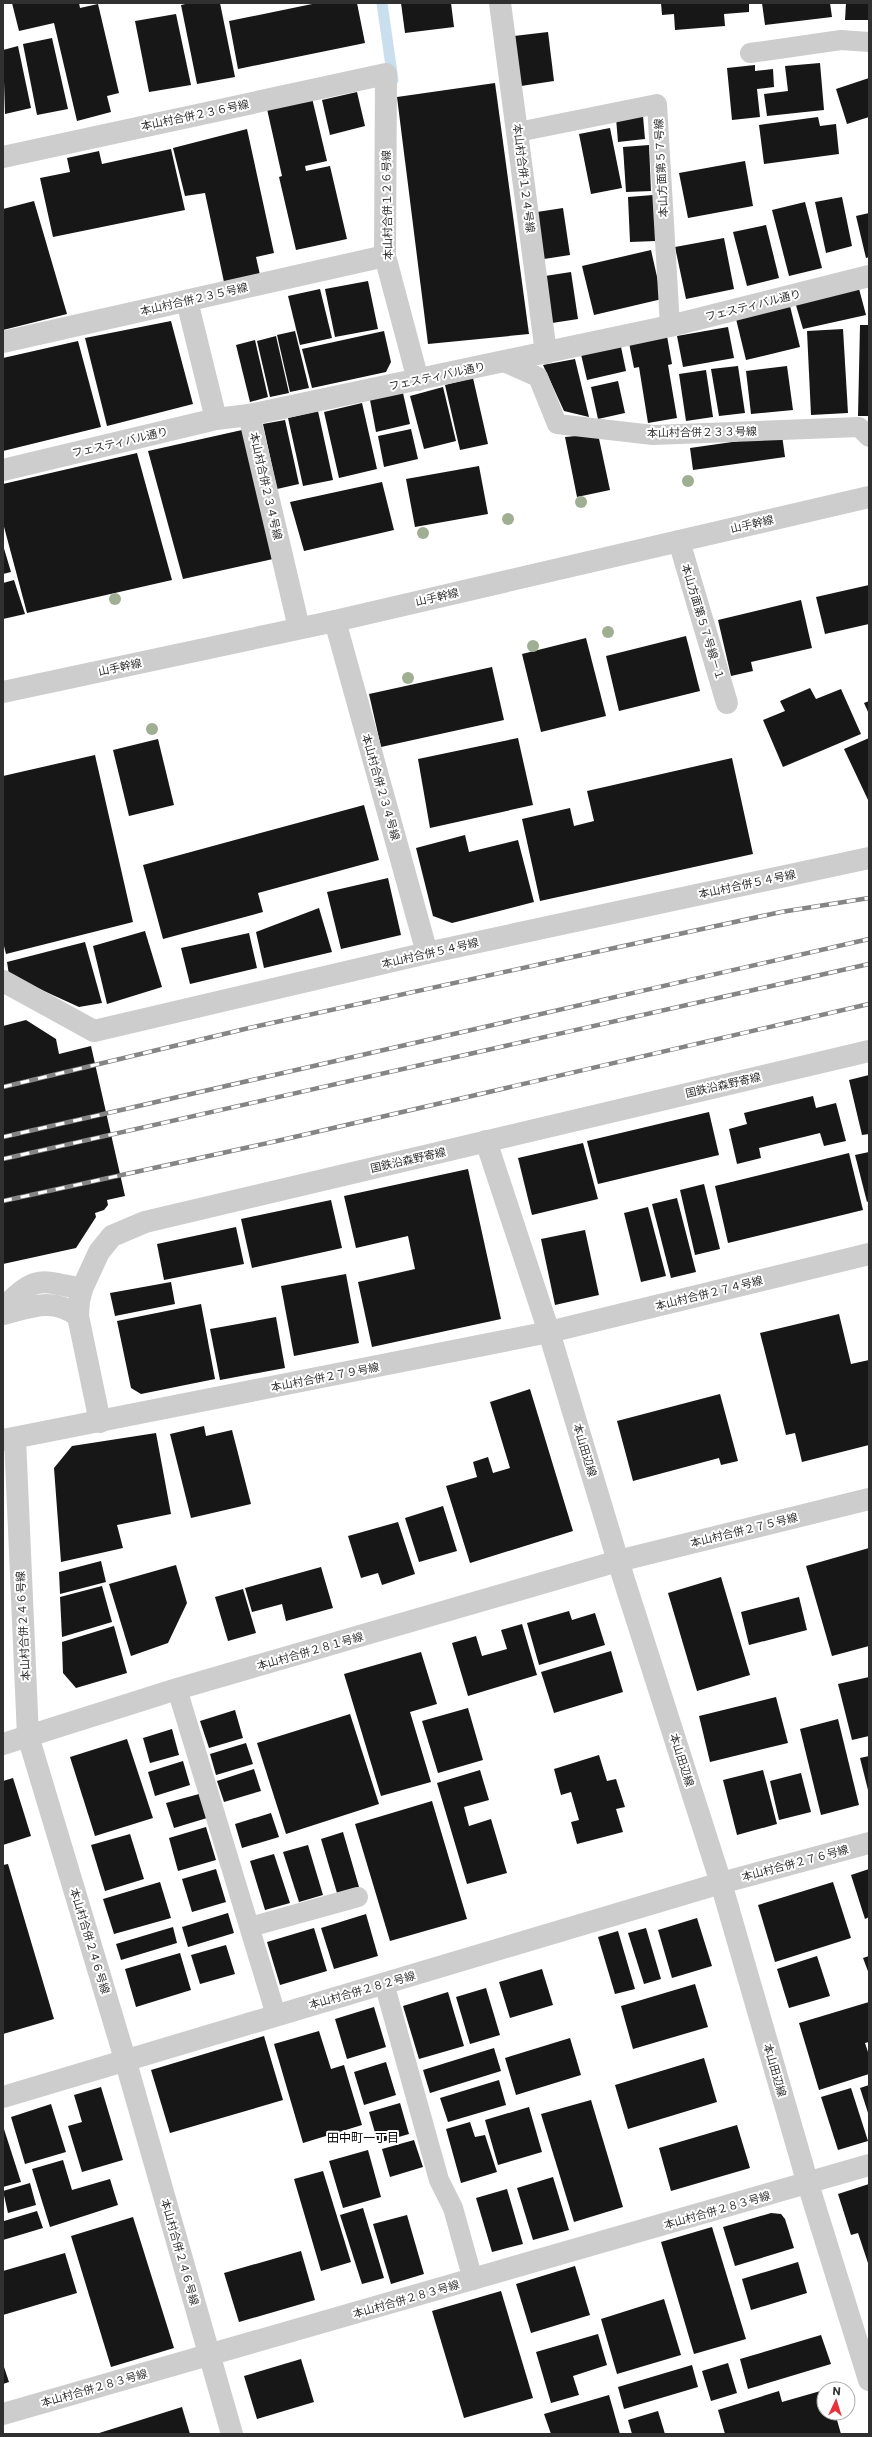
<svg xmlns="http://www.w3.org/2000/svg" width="872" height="2437" font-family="Commissioner,'Noto Sans JP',sans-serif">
<rect width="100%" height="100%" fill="#fff"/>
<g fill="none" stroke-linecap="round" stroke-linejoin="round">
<polyline stroke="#cadfed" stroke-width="11" points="382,3 393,80"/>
</g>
<g fill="#171717">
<polygon points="12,3 79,3 80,8 98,4 119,93 107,96 111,112 77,121 54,23 19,31"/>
<polygon points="190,3 220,3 235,77 197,84 181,5"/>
<polygon points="317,3 357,3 365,43 238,69 229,21"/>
<polygon points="401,3 451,3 454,27 405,33"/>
<polygon points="661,3 749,3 749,12 724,14 725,26 675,30 674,14 662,15"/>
<polygon points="762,3 830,3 832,17 765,25"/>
<polygon points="846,3 869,3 869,20 845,20"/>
<polygon points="176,14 191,85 149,92 135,21"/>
<polygon points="548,32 554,81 521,86 514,36"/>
<polygon points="52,38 68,109 37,115 23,44"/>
<polygon points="18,46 31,108 5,114 3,50"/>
<polygon points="820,63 824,110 767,116 764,94 788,91 785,66"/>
<polygon points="755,65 755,71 773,69 774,87 757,89 760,117 732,120 727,68"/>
<polygon points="869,78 869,117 847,124 836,89"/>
<polygon points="495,83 529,334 428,344 397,97"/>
<polygon points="357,92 365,126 330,135 322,100"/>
<polygon points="312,98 327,161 305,166 306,171 330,166 347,239 296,250 279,177 282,176 267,109"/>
<polygon points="643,116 645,139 618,142 616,118"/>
<polygon points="818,117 820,126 836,124 839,154 764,164 759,125"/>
<polygon points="610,128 622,188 591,194 579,134"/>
<polygon points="247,129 274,253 256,257 260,275 224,282 205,193 185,196 173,148"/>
<polygon points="649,145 651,191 626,192 623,147"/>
<polygon points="171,149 185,210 53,237 40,178 70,172 67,158 99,151 102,164"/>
<polygon points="745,161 753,206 688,218 679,173"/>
<polygon points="653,195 656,241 630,242 628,197"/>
<polygon points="842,197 852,246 826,253 815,202"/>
<polygon points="34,201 67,314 3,330 3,209"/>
<polygon points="805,202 822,268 789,276 772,210"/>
<polygon points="563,208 570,255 544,259 537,212"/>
<polygon points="869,213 869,257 866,258 856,216"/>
<polygon points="766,225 779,278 747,286 733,232"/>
<polygon points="724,238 734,289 686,299 675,247"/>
<polygon points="651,250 662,299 594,315 582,266"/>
<polygon points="571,272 578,319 552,323 545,276"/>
<polygon points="368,281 378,329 335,337 325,289"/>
<polygon points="858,285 866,315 803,329 795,302"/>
<polygon points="320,289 332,338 300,345 288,296"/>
<polygon points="790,306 800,347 746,360 736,319"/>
<polygon points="171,321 193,404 107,426 85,338"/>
<polygon points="860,325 869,325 869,416 858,416"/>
<polygon points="728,327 734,358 683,367 677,336"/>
<polygon points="843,329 848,413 811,415 807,331"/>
<polygon points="295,331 309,388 290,392 277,335"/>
<polygon points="384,331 391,362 386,372 312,388 302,349"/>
<polygon points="276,336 289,393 270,397 257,341"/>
<polygon points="667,336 672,364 668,365 677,418 648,423 639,367 634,368 629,343"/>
<polygon points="255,340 268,397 250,402 236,345"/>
<polygon points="78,341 101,427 3,451 3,358"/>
<polygon points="620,342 626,371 587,380 580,350"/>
<polygon points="575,359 589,417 564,411 543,365"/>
<polygon points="738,366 745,413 719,416 711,369"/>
<polygon points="787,366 793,410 751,414 746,371"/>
<polygon points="706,370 713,417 686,421 679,374"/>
<polygon points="473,378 488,444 460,450 445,385"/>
<polygon points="618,381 625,413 598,419 591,387"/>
<polygon points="443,387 456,441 424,449 410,396"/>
<polygon points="403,393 410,424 376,432 370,400"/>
<polygon points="362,403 377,469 339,478 324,412"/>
<polygon points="318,411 333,480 303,486 288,418"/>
<polygon points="285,420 299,484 277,489 263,424"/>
<polygon points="411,429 418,459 384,467 378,436"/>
<polygon points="242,430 273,559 183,579 148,451"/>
<polygon points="598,434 610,490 577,497 565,437"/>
<polygon points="782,435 785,457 693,470 690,448"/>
<polygon points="137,453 172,580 27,613 3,523 3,484"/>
<polygon points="479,466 488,514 415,527 406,479"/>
<polygon points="382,482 394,530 304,551 290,502"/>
<polygon points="3,545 11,572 3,574"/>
<polygon points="14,580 25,614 3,619 3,583"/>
<polygon points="869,585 869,624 825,634 816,597"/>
<polygon points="801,600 812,648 751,662 753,671 731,676 718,620"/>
<polygon points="686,636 700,691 619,711 606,656"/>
<polygon points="586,638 606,716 541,732 522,654"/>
<polygon points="492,667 504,720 381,747 369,694"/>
<polygon points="810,688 816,699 841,689 861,734 783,767 763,720 785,711 780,701"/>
<polygon points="869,701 869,714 864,703"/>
<polygon points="518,738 533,805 430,828 418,759"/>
<polygon points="869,738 869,802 844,749"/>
<polygon points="158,739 174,805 129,816 113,750"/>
<polygon points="95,755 133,922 6,954 3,942 3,776"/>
<polygon points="732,758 753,854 540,901 522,819 570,808 574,826 594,821 587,791"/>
<polygon points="364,805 379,860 258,893 263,912 163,939 143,865"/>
<polygon points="465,835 469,852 518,840 534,902 452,923 433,916 416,848"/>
<polygon points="388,878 401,935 341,949 327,892"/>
<polygon points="319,908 332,952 264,968 256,932"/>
<polygon points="145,931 162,987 107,1004 93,946"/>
<polygon points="249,933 257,968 190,984 181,948"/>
<polygon points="85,942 102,1003 79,1007 9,975 7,962"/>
<polygon points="26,1020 56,1039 59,1054 91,1046 125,1196 107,1200 108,1205 104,1210 95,1213 96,1217 76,1248 3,1264 3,1026"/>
<polygon points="869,1075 869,1134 862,1135 849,1080"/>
<polygon points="813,1096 816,1108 836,1103 846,1141 824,1146 820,1133 759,1148 761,1158 737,1164 729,1129 747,1124 744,1113"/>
<polygon points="709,1112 719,1155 598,1184 587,1141"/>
<polygon points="583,1143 598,1199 532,1215 518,1158"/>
<polygon points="869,1152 869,1201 867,1202 855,1155"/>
<polygon points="849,1153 863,1210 728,1243 715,1186"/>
<polygon points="468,1169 501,1319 372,1347 358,1282 415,1269 408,1236 356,1248 344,1196"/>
<polygon points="704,1184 720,1249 695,1255 680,1190"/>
<polygon points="677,1198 696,1272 671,1278 652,1204"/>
<polygon points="331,1200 342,1248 252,1268 241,1219"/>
<polygon points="648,1207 666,1276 641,1282 624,1213"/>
<polygon points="236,1227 244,1264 164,1280 157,1244"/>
<polygon points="585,1230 599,1295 555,1305 541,1239"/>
<polygon points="346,1274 359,1343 294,1356 281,1286"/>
<polygon points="171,1282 175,1304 115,1316 110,1293"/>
<polygon points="201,1304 215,1379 141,1394 131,1388 117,1321"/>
<polygon points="839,1314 851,1364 869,1360 869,1445 802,1462 795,1433 786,1435 760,1333"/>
<polygon points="276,1317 285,1368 220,1380 210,1329"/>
<polygon points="530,1389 573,1531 470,1563 446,1486 477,1477 473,1462 488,1457 493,1473 510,1468 490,1402"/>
<polygon points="720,1394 738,1461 721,1465 719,1458 633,1481 617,1421"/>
<polygon points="204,1426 206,1436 232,1430 251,1504 191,1518 170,1434"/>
<polygon points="156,1433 171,1514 117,1525 123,1548 61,1562 54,1468 72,1446"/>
<polygon points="443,1506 457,1551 419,1562 405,1518"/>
<polygon points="398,1522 415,1574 382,1585 378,1573 361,1578 348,1536"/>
<polygon points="869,1548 869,1646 832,1656 806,1566"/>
<polygon points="101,1561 106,1582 60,1594 59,1572"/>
<polygon points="176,1565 187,1603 168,1643 131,1656 109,1584"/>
<polygon points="321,1567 333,1608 286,1621 282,1604 252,1612 245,1588"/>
<polygon points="721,1577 750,1675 697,1691 668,1593"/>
<polygon points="102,1586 112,1622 62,1637 60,1597"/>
<polygon points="243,1589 256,1633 228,1641 215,1597"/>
<polygon points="799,1597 807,1630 749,1645 741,1612"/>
<polygon points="569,1611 572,1620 595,1613 605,1645 539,1665 527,1623"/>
<polygon points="522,1624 537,1675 468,1696 452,1643 476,1636 482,1656 507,1649 501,1630"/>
<polygon points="114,1626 127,1673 76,1688 63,1673 62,1642"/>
<polygon points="611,1651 623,1692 554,1713 541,1672"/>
<polygon points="421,1652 437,1704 410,1712 431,1782 381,1796 344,1674"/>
<polygon points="869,1677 869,1736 852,1740 838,1684"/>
<polygon points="776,1697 788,1743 710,1762 699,1716"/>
<polygon points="468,1708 483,1760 438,1773 422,1721"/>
<polygon points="235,1710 243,1738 209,1748 200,1721"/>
<polygon points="350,1714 379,1804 286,1834 257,1743"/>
<polygon points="838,1719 859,1805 821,1815 800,1729"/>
<polygon points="172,1729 179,1755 150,1763 143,1738"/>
<polygon points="127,1739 153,1818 95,1836 70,1757"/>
<polygon points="246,1743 253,1764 216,1775 210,1754"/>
<polygon points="599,1755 607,1781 616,1779 625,1807 616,1809 623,1832 577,1844 571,1822 579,1820 571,1792 561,1795 554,1769"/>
<polygon points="869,1756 869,1790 868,1790 860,1758"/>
<polygon points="183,1761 190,1785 155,1796 148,1772"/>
<polygon points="254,1769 261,1791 224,1802 217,1781"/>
<polygon points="480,1770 489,1800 464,1807 469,1826 491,1819 507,1873 467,1884 437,1783"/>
<polygon points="763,1770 777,1824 737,1835 723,1780"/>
<polygon points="801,1773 811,1812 779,1820 770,1781"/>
<polygon points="13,1778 31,1836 3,1845 3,1781"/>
<polygon points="199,1794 207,1818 174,1828 166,1803"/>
<polygon points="432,1801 467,1919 390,1941 355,1824"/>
<polygon points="271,1813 279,1837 242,1848 235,1824"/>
<polygon points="206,1827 216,1860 178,1871 169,1838"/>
<polygon points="343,1832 359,1887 337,1893 321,1839"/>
<polygon points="130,1834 144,1879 105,1891 91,1845"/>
<polygon points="308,1845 323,1895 299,1902 283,1852"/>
<polygon points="274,1854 290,1903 265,1910 250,1861"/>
<polygon points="8,1864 54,2019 3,2034 3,1865"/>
<polygon points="216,1869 226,1902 192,1912 182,1879"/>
<polygon points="869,1869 869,1917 865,1919 851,1875"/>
<polygon points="160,1882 171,1918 114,1934 103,1899"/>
<polygon points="833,1882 851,1938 775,1962 758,1905"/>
<polygon points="228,1913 234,1933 188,1947 182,1927"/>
<polygon points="366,1914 378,1956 334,1969 321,1928"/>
<polygon points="697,1918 712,1966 672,1978 658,1930"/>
<polygon points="173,1927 177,1943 121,1960 116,1944"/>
<polygon points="314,1928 327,1971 280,1985 267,1942"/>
<polygon points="646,1928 661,1979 644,1984 628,1933"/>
<polygon points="618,1931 635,1989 615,1994 598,1937"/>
<polygon points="226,1945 235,1974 200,1984 191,1955"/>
<polygon points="180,1953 191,1990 136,2007 125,1969"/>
<polygon points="817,1956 830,1996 789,2008 777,1969"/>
<polygon points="869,1956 869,1974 863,1958"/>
<polygon points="542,1969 553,2005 510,2018 499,1982"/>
<polygon points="695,1984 708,2027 633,2049 621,2006"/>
<polygon points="486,1988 500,2035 470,2044 456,1997"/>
<polygon points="448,1992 464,2046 419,2059 403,2006"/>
<polygon points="869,2002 869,2042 865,2043 869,2055 869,2074 819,2090 799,2023"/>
<polygon points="374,2007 386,2047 347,2059 335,2019"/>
<polygon points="319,2031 331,2069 344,2065 362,2125 303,2143 274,2044"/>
<polygon points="264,2036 283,2100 170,2133 151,2070"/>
<polygon points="570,2038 581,2075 516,2095 505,2058"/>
<polygon points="494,2048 501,2071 430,2093 423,2070"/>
<polygon points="704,2058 717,2102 628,2129 615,2085"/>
<polygon points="386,2062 396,2095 364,2105 354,2072"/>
<polygon points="499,2080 506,2105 448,2122 440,2098"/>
<polygon points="869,2085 869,2116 860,2088"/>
<polygon points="101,2087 123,2160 82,2172 68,2126 82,2122 74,2095"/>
<polygon points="851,2088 868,2141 838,2150 821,2097"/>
<polygon points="591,2100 623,2207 574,2222 541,2114"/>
<polygon points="400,2103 409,2134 378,2143 369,2112"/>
<polygon points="51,2104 66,2152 25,2164 11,2117"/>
<polygon points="529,2107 542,2152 498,2165 485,2120"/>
<polygon points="470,2122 475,2137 485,2135 497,2172 461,2183 446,2129"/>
<polygon points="737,2125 750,2168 671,2191 659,2148"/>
<polygon points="3,2126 21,2182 3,2187"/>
<polygon points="414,2140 423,2167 390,2177 382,2149"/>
<polygon points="368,2150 381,2197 343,2208 329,2161"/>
<polygon points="63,2160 72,2190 110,2179 118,2205 50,2227 32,2169"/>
<polygon points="323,2171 351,2262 321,2271 294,2179"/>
<polygon points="553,2177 569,2230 533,2240 517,2188"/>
<polygon points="30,2183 36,2205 8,2213 3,2191"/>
<polygon points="869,2184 869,2266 858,2233 851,2235 838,2194"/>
<polygon points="507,2189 523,2244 492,2252 476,2198"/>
<polygon points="363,2208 384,2278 362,2284 340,2215"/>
<polygon points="37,2211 43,2228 3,2240 3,2218 4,2221"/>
<polygon points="771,2213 781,2214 785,2219 794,2248 735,2266 723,2227"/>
<polygon points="407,2215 424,2274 391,2284 373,2224"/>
<polygon points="133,2217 174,2348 111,2367 71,2236"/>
<polygon points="712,2227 746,2339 694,2354 661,2242"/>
<polygon points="301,2251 315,2300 239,2322 224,2273"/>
<polygon points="65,2253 77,2293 3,2315 3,2271"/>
<polygon points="798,2262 807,2293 751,2310 742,2279"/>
<polygon points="575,2266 590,2315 531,2333 516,2284"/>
<polygon points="501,2291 533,2398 464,2418 432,2311"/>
<polygon points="664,2299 681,2355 617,2374 601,2319"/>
<polygon points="598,2334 607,2365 573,2376 579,2395 551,2403 536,2352"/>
<polygon points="821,2335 831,2364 748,2389 740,2359"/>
<polygon points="301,2359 314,2402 257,2419 244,2376"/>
<polygon points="728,2363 737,2393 711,2401 702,2371"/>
<polygon points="3,2364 9,2382 3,2384"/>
<polygon points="692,2365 698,2387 624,2409 618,2387"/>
<polygon points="824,2390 824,2413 835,2413 841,2434 725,2434 718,2410 779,2391 782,2402"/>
<polygon points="609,2395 620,2434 551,2434 544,2414"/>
<polygon points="182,2407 190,2434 96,2434"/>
<polygon points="658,2411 665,2434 632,2434 628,2420"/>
</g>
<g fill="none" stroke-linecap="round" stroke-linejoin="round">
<g stroke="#cdcdcd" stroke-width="20">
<polyline points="750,53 841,40 869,42"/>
<polyline points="518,132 657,104 670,326"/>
<polyline points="504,362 538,377 557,424 653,435 859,427 869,437"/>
<polyline points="177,1689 276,2015"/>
<polyline points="250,1927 358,1897"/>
<polyline points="384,1983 439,2180 453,2208 473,2280"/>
</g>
<g stroke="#cdcdcd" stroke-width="22">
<polyline points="500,3 546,353"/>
<polyline points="3,157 386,74 385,256 418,380"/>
<polyline points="187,301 216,419"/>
<polyline points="3,342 385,256"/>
<polyline points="249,415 299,628"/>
<polyline points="3,470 216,419 249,415 670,326 869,276"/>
<polyline points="679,541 727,703"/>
<polyline points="335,621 427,953"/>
<polyline points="3,981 94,1031 427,953 869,858"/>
<path d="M 3,1308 C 37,1275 38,1280 82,1289"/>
<path d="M 3,1314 C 31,1307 53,1297 78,1316"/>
<polyline points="100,1422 78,1316 79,1301 82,1289 99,1252 112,1236 145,1222 869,1051"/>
<polyline points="3,1440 549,1332 869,1254"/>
<polyline points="3,2097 721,1883 869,1843"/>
<polyline points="3,2414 869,2165"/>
</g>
<g stroke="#cdcdcd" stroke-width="22">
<polyline points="3,692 335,621 869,497"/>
<polyline points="486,1141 549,1332 618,1561 721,1883 808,2184 869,2380"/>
<polyline points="15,1438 28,1736 125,2059 232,2434"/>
<polyline points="3,1744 177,1689 618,1561 869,1499"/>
</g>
<g stroke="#858585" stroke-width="4.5">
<g id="rail">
<polyline points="3,1087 249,1028 582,955 781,912 869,898"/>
<polyline points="3,1137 869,939"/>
<polyline points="3,1159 869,964"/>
<polyline points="3,1201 277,1141 869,1004"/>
</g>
</g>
<use href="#rail" stroke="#fff" stroke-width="3" stroke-dasharray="9" stroke-linecap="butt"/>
</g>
<g fill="#a0af94">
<circle cx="688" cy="481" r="6"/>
<circle cx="581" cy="502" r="6"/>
<circle cx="508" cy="519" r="6"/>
<circle cx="423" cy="533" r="6"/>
<circle cx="115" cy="599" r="6"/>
<circle cx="608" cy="632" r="6"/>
<circle cx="533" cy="646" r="6"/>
<circle cx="408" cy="678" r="6"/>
<circle cx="152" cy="729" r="6"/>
</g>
<g text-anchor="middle" stroke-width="4" stroke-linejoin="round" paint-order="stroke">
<g font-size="11" fill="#303030" stroke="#fff">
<text transform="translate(195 115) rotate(-12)" y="4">本山村合併２３６号線</text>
<text transform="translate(661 168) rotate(-93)" y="4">本山方面第５７号線</text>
<text transform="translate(524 178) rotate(83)" y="4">本山村合併１２４号線</text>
<text transform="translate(387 205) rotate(-91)" y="4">本山村合併１２６号線</text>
<text transform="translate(194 299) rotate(-13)" y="4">本山村合併２３５号線</text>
<text transform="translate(753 305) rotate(-14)" y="4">フェスティバル通り</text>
<text transform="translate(437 376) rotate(-12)" y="4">フェスティバル通り</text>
<text transform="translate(702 432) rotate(-1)" y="4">本山村合併２３３号線</text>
<text transform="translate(120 442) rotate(-13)" y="4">フェスティバル通り</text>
<text transform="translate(266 486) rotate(77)" y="4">本山村合併２３４号線</text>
<text transform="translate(752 524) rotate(-13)" y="4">山手幹線</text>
<text transform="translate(437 597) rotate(-13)" y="4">山手幹線</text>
<text transform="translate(703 622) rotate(73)" y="4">本山方面第５７号線－１</text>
<text transform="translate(120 667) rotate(-12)" y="4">山手幹線</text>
<text transform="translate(381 787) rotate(74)" y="4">本山村合併２３４号線</text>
<text transform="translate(747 884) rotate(-12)" y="4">本山村合併５４号線</text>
<text transform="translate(430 953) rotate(-13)" y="4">本山村合併５４号線</text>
<text transform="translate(723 1085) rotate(-13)" y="4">国鉄沿森野寄線</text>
<text transform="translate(408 1160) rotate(-13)" y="4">国鉄沿森野寄線</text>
<text transform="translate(709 1293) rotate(-14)" y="4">本山村合併２７４号線</text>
<text transform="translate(325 1377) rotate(-11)" y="4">本山村合併２７９号線</text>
<text transform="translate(585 1450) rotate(73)" y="4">本山田辺線</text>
<text transform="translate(744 1530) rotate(-14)" y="4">本山村合併２７５号線</text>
<text transform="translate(23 1626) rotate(-93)" y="4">本山村合併２４６号線</text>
<text transform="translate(310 1651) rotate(-16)" y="4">本山村合併２８１号線</text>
<text transform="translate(682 1760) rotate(72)" y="4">本山田辺線</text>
<text transform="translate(795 1863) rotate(-15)" y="4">本山村合併２７６号線</text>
<text transform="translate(90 1941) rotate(73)" y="4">本山村合併２４６号線</text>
<text transform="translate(362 1990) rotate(-16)" y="4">本山村合併２８２号線</text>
<text transform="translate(775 2070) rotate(74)" y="4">本山田辺線</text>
<text transform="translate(717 2210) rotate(-16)" y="4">本山村合併２８３号線</text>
<text transform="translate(180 2252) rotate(74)" y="4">本山村合併２４６号線</text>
<text transform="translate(406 2299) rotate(-16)" y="4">本山村合併２８３号線</text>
<text transform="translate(94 2388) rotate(-16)" y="4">本山村合併２８３号線</text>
</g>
<g font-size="12" fill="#000" stroke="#fff">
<text x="363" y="2142">田中町一丁目</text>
</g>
</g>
<rect width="872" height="2437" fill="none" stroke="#303030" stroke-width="8"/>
<g transform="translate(836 2401) rotate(4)"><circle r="19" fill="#ffffff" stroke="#acacac"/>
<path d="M0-3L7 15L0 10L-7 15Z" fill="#e8313c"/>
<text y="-6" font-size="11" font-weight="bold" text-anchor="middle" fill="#303030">N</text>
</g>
</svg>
